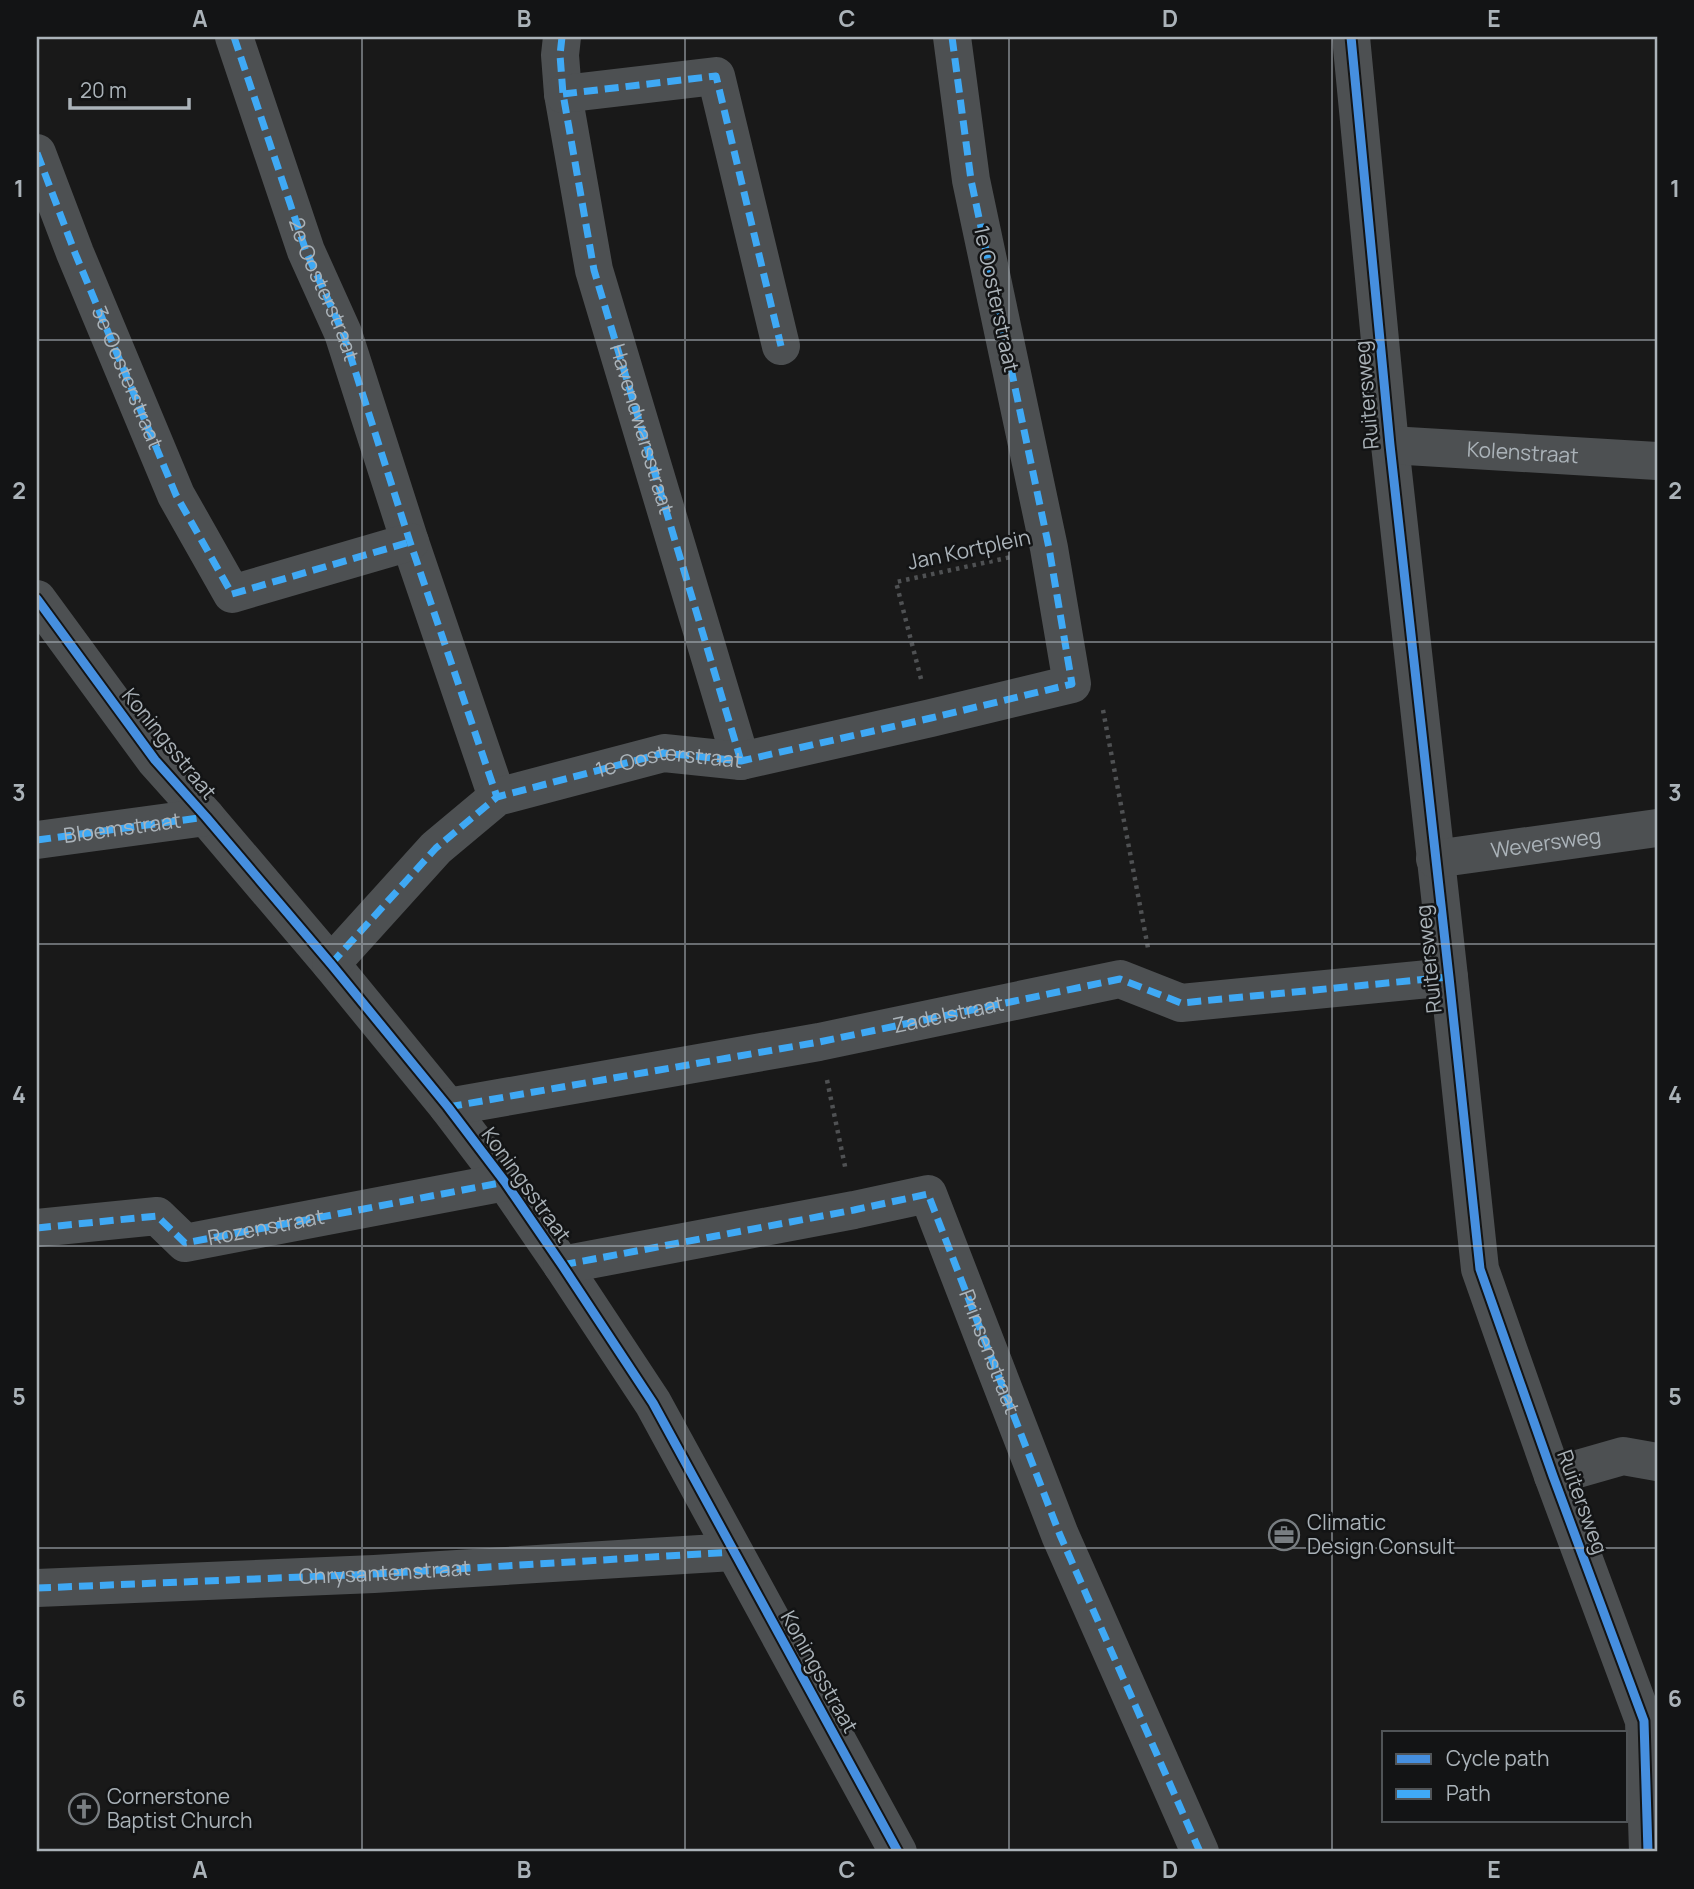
<svg xmlns="http://www.w3.org/2000/svg" width="1694" height="1889" font-family="Manrope,sans-serif">
<rect width="100%" height="100%" fill="#191919"/>
<g fill="none" stroke-linecap="round" stroke-linejoin="round">
<g stroke="#4f5153" stroke-width="4.5" stroke-dasharray="3.5 5" stroke-linecap="butt">
<polyline points="921,679 896,582 1011,557"/>
<polyline points="1103,710 1148,948"/>
<polyline points="827,1080 846,1171"/>
</g>
<g stroke="#4d5052" stroke-width="38">
<polyline points="234,37 306,251 343,333 410,542 497,797"/>
<path id="s1" d="M 562,37 L 560,55 L 563,94 L 594,270 L 741,761"/>
<polyline points="1351,37 1390,445 1449,977 1480,1269 1553,1476 1644,1721 1648,1852"/>
<polyline points="563,94 716,76 781,346"/>
<polyline points="37,153 75,253 176,495 232,594 410,542"/>
<path id="s2" d="M 1390,445 L 1657,461"/>
<polyline points="37,599 155,760 206,817 331,964 448,1107 505,1182 562,1265 653,1403 898,1852"/>
<polyline points="37,840 206,817"/>
<path id="s3" d="M 1435,859 L 1657,828"/>
<path id="s4" d="M 331,964 L 436,848 L 497,797 L 664,753 L 741,761 L 931,718 L 1072,684 L 1049,548 L 971,180 L 952,37"/>
<path id="s5" d="M 448,1107 L 819,1042 L 1120,979 L 1181,1003 L 1449,977"/>
<path id="s6" d="M 37,1228 L 157,1216 L 185,1243 L 505,1182"/>
<polyline points="562,1265 854,1210 928,1194 1060,1535 1200,1852"/>
<polyline points="1553,1476 1623,1456 1657,1462"/>
<path id="s7" d="M 37,1588 L 374,1574 L 733,1552"/>
</g>
<g stroke="#3fa9f5" stroke-width="7" stroke-dasharray="14 7" stroke-linecap="butt">
<path id="s8" d="M 234,37 L 306,251 L 343,333 L 410,542 L 497,797"/>
<polyline points="562,37 560,55 563,94 594,270 741,761"/>
<polyline points="563,94 716,76 781,346"/>
<path id="s9" d="M 37,153 L 75,253 L 176,495 L 232,594 L 410,542"/>
<path id="s10" d="M 37,840 L 206,817"/>
<polyline points="331,964 436,848 497,797 664,753 741,761 931,718 1072,684 1049,548 971,180 952,37"/>
<polyline points="448,1107 819,1042 1120,979 1181,1003 1449,977"/>
<polyline points="37,1228 157,1216 185,1243 505,1182"/>
<path id="s11" d="M 562,1265 L 854,1210 L 928,1194 L 1060,1535 L 1200,1852"/>
<polyline points="37,1588 374,1574 733,1552"/>
</g>
<g stroke="#131415" stroke-width="13">
<g id="cycleway">
<polyline points="1351,37 1390,445 1449,977 1480,1269 1553,1476 1644,1721 1648,1852"/>
<polyline points="37,599 155,760 206,817 331,964 448,1107 505,1182 562,1265 653,1403 898,1852"/>
</g>
</g>
<use href="#cycleway" stroke="#468fdf" stroke-width="9"/>
</g>
<path fill="none" stroke="#abb3b9" stroke-width="2" stroke-opacity="0.55" d="M 362,37 L 362,1852M 685,37 L 685,1852M 1009,37 L 1009,1852M 1332,37 L 1332,1852M 37,340 L 1657,340M 37,642 L 1657,642M 37,944 L 1657,944M 37,1246 L 1657,1246M 37,1548 L 1657,1548"/>
<defs>
<g id="office-ring" transform="scale(1.575)"><circle r="9.5" fill="#131415" stroke="#787d81" stroke-width="1.5"/><path d="M-6-3h4V-5.5h4V-3h4V5H-6ZM-1-4.5V-3h2v-1.5ZM-6 0V1H6V0Z" fill="#787d81"/></g>
<g id="church-ring" transform="scale(1.575)"><circle r="9.5" fill="#131415" stroke="#787d81" stroke-width="1.5"/><path d="M-1.2-6h2.4v3.5h3.3v2.4h-3.3V6h-2.4V-.1h-3.3v-2.4h3.3Z" fill="#787d81"/></g>
</defs>
<g fill-rule="evenodd">
<use href="#office-ring" x="1284" y="1535"/>
<use href="#church-ring" x="84" y="1809"/>
</g>
<g text-anchor="middle" stroke-width="5" stroke-linejoin="round" paint-order="stroke">
<g font-size="21" fill="#abb3b9" stroke="#131415">
<text dy="7" stroke="none"><textPath href="#s8" startOffset="268">2e Oosterstraat</textPath></text>
<text transform="translate(996 299) rotate(78)" y="7">1e Oosterstraat</text>
<text dy="7" stroke="none"><textPath href="#s9" startOffset="242">3e Oosterstraat</textPath></text>
<text transform="translate(1367 395) rotate(-95)" y="7">Ruitersweg</text>
<text dy="7" stroke="none"><textPath href="#s1" startOffset="402">Havendwarsstraat</textPath></text>
<text dy="7" stroke="none"><textPath href="#s2" startOffset="133">Kolenstraat</textPath></text>
<text transform="translate(969 550) rotate(-12)" y="7">Jan Kortplein</text>
<text transform="translate(169 744) rotate(51)" y="7">Koningsstraat</text>
<text dy="7" stroke="none"><textPath href="#s4" startOffset="413">1e Oosterstraat</textPath></text>
<text dy="7" stroke="none"><textPath href="#s10" startOffset="86">Bloemstraat</textPath></text>
<text dy="7" stroke="none"><textPath href="#s3" startOffset="112">Weversweg</textPath></text>
<text transform="translate(1429 959) rotate(-96)" y="7">Ruitersweg</text>
<text dy="7" stroke="none"><textPath href="#s5" startOffset="509">Zadelstraat</textPath></text>
<text transform="translate(526 1185) rotate(54)" y="7">Koningsstraat</text>
<text dy="7" stroke="none"><textPath href="#s6" startOffset="242">Rozenstraat</textPath></text>
<text dy="7" stroke="none"><textPath href="#s11" startOffset="542">Prinsenstraat</textPath></text>
<text transform="translate(1582 1502) rotate(70)" y="7">Ruitersweg</text>
<text dy="7" stroke="none"><textPath href="#s7" startOffset="348">Chrysantenstraat</textPath></text>
<text transform="translate(819 1672) rotate(61)" y="7">Koningsstraat</text>
</g>
<g font-size="21" fill="#abb3b9" stroke="#131415" text-anchor="start">
<text x="1307" y="1530">Climatic<tspan x="1307" dy="24">Design Consult</tspan></text>
<text x="107" y="1804">Cornerstone<tspan x="107" dy="24">Baptist Church</tspan></text>
</g>
</g>
<rect width="1694" height="1889" fill="none" stroke="#131415" stroke-width="77"/>
<rect x="1382" y="1731" width="245" height="91" fill="#131415" stroke="#505457" stroke-width="2"/>
<rect x="1396" y="1754" width="35" height="10" fill="#468fdf" stroke="#505457" stroke-width="2"/>
<text x="1446" y="1766" font-size="21" fill="#abb3b9">Cycle path</text>
<rect x="1396" y="1789" width="35" height="10" fill="#3fa9f5" stroke="#505457" stroke-width="2"/>
<text x="1446" y="1801" font-size="21" fill="#abb3b9">Path</text>
<path d="M70 98v10h119v-10" fill="none" stroke="#abb3b9" stroke-width="3.5"/>
<text x="80" y="98" font-size="21" fill="#abb3b9" stroke="#131415" stroke-width="5" paint-order="stroke">20 m</text>
<rect x="38" y="38" width="1618" height="1812" fill="none" stroke="#abb3b9" stroke-width="2.5"/>
<g font-size="23" text-anchor="middle" font-weight="bold" fill="#abb3b9">
<text x="200" y="27">A</text>
<text x="524" y="27">B</text>
<text x="847" y="27">C</text>
<text x="1170" y="27">D</text>
<text x="1494" y="27">E</text>
<text x="19" y="197">1</text>
<text x="1675" y="197">1</text>
<text x="19" y="499">2</text>
<text x="1675" y="499">2</text>
<text x="19" y="801">3</text>
<text x="1675" y="801">3</text>
<text x="19" y="1103">4</text>
<text x="1675" y="1103">4</text>
<text x="19" y="1405">5</text>
<text x="1675" y="1405">5</text>
<text x="19" y="1707">6</text>
<text x="1675" y="1707">6</text>
<text x="200" y="1878">A</text>
<text x="524" y="1878">B</text>
<text x="847" y="1878">C</text>
<text x="1170" y="1878">D</text>
<text x="1494" y="1878">E</text>
</g>
</svg>
